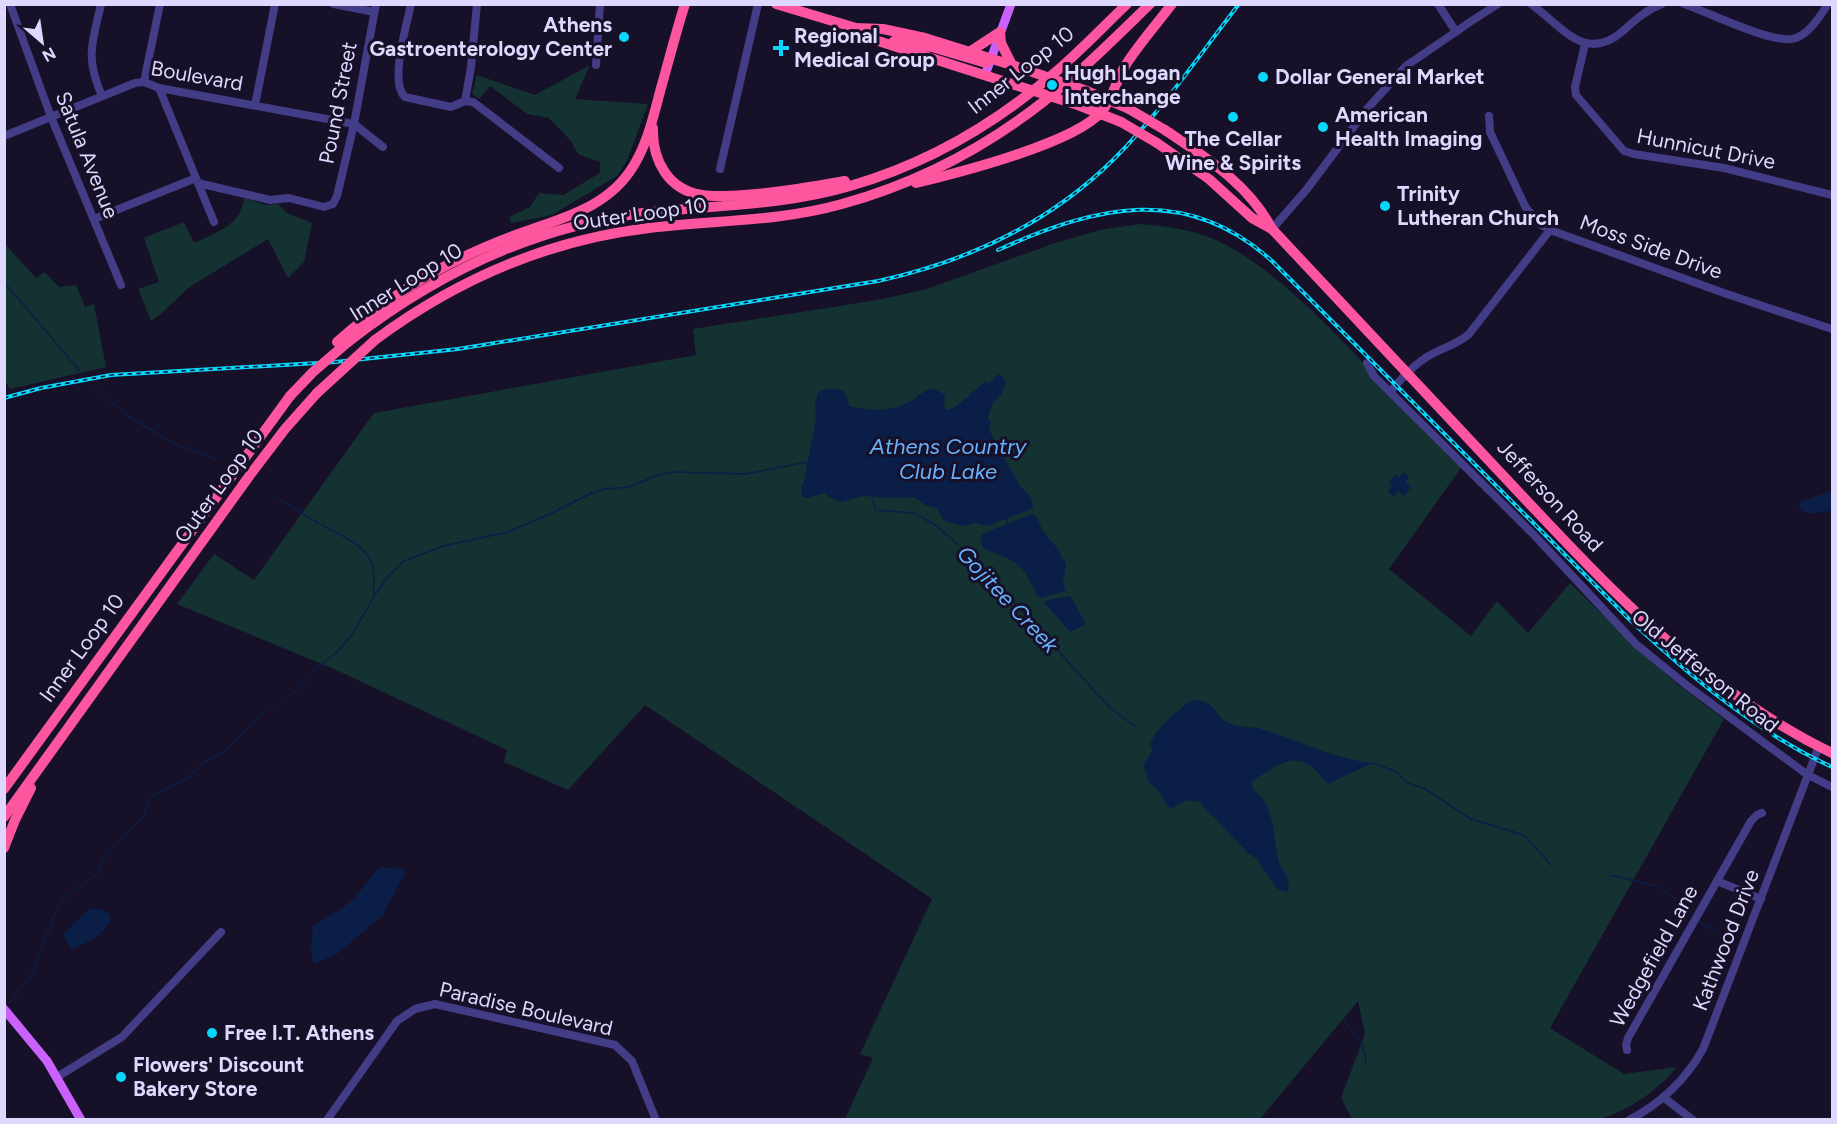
<svg xmlns="http://www.w3.org/2000/svg" width="1837" height="1124" font-family="Figtree,sans-serif">
<rect width="100%" height="100%" fill="#161028"/>
<g fill="#143232">
<polygon points="590,65 575,99 648,104 627,161 617,176 552,215 511,223 509,217 530,207 539,193 563,195 600,173 600,162 578,154 571,141 549,118 527,114 490,86 479,99 472,94 477,75 535,95"/>
<path d="M 244,198 L 266,205 L 278,204 L 287,213 L 312,223 L 304,262 L 288,278 L 268,239 L 188,288 L 162,313 L 151,321 L 138,289 L 159,282 L 144,238 L 184,222 L 194,243 C 215,233 242,225 244,198 Z"/>
<path d="M 1140,224 C 1171,226 1201,231 1228,246 C 1284,277 1329,328 1373,373 C 1403,403 1436,432 1463,465 L 1389,569 L 1471,636 L 1497,601 L 1528,633 L 1570,583 L 1634,645 L 1677,684 L 1724,719 L 1550,1028 L 1624,1074 L 1677,1067 C 1656,1092 1631,1109 1600,1119 L 1352,1119 L 1341,1098 L 1365,1034 L 1358,1001 L 1260,1119 L 845,1119 L 873,1058 L 860,1054 L 932,899 L 645,705 L 568,790 L 504,762 L 507,750 L 334,669 L 177,604 L 214,554 L 254,580 L 374,413 L 696,355 L 693,329 L 877,300 L 927,289 L 1055,243 L 1100,230 Z"/>
<polygon points="5,244 36,278 45,272 59,287 76,285 85,307 94,304 106,367 10,389 4,379"/>
</g>
<g fill="#0b1e47">
<path d="M 1000,374 L 1006,382 L 1001,395 L 992,404 L 988,418 L 991,423 L 989,430 L 1020,486 L 1030,496 L 1033,506 L 1032,509 L 987,526 L 974,523 L 966,526 L 959,525 L 944,521 L 937,508 L 925,505 L 914,497 L 888,498 L 864,496 L 841,502 L 830,498 L 825,493 L 807,498 L 802,497 L 801,487 L 804,481 L 816,419 L 815,404 L 818,392 C 826,388 835,387 844,391 L 850,406 C 868,411 894,412 911,401 C 920,395 925,388 936,389 L 945,396 L 944,406 L 946,410 C 956,410 976,388 986,381 L 988,383 C 993,381 995,376 1000,374 Z"/>
<polygon points="1403,472 1409,477 1405,482 1411,487 1404,496 1398,491 1394,497 1388,492 1392,486 1389,483 1395,475 1399,478"/>
<path d="M 1832,491 L 1832,512 C 1820,508 1808,521 1798,506 L 1802,501 Z"/>
<path d="M 1032,514 L 1036,516 L 1043,531 L 1057,548 L 1066,564 L 1063,582 L 1066,591 L 1041,598 L 1038,597 C 1033,589 1031,581 1026,574 C 1016,559 1000,555 984,549 L 980,541 L 982,534 Z"/>
<polygon points="1070,596 1085,622 1083,626 1070,632 1044,602 1051,599"/>
<path d="M 1192,700 C 1218,699 1213,718 1233,725 C 1242,728 1252,726 1261,729 C 1298,740 1333,759 1372,763 L 1328,784 C 1323,779 1318,772 1312,767 C 1292,751 1270,770 1252,781 L 1252,788 C 1256,793 1263,797 1265,802 C 1274,818 1274,840 1278,858 C 1281,873 1291,872 1288,892 L 1277,889 L 1257,859 L 1248,853 L 1199,802 L 1187,800 L 1170,809 L 1157,789 L 1149,783 L 1143,765 L 1153,750 L 1150,744 C 1159,724 1176,712 1192,700 Z"/>
<path d="M 382,867 L 402,869 L 405,873 L 382,916 L 337,954 L 314,964 C 309,953 312,938 313,926 C 325,918 339,911 350,902 C 362,892 369,875 382,867 Z"/>
<path d="M 89,909 C 98,908 111,910 111,921 C 102,935 86,944 71,949 L 63,935 Z"/>
</g>
<g fill="none" stroke-linecap="round" stroke-linejoin="round">
<g stroke="#0b1e47" stroke-width="1.5">
<polyline points="4,282 80,371"/>
<polyline points="93,386 128,416 173,443 216,459"/>
<polyline points="872,497 876,510 914,513 937,526 962,548 968,558 992,584 1010,598 1111,709 1135,726"/>
<polyline points="277,498 318,523"/>
<polyline points="1007,519 1007,523"/>
<path d="M 322,525 C 343,537 374,547 374,576 C 374,582 373,589 374,595"/>
<polyline points="1372,763 1395,771 1408,783 1425,789 1471,819 1524,835 1551,865"/>
<polyline points="1610,875 1657,886 1681,903 1692,914"/>
<polyline points="1699,922 1719,933"/>
<polyline points="8,1004 32,974 57,908 68,894 96,875 103,859 143,817 148,802 153,796 188,778 204,762 225,751 258,717 294,693 315,670 339,650 354,632 374,596 390,574 404,561 443,546 508,532 554,512 592,493 605,489 629,487 658,475 673,472 746,474 807,462"/>
<path d="M 1344,1021 C 1356,1034 1365,1044 1366,1063"/>
</g>
<g stroke="#433c87" stroke-width="8">
<polyline points="10,4 51,117 121,285"/>
<path d="M 101,4 C 92,44 85,57 102,96"/>
<polyline points="334,4 374,12"/>
<path d="M 411,4 C 407,24 389,83 405,97 L 451,107 L 465,101 L 471,67 L 477,4"/>
<polyline points="1438,4 1456,32"/>
<path d="M 1531,4 C 1562,26 1585,64 1623,31 C 1635,20 1646,10 1662,4"/>
<path d="M 1684,4 C 1708,12 1775,46 1796,38 C 1810,33 1820,16 1828,4"/>
<polyline points="1585,44 1575,87 1576,95 1624,151 1634,154 1724,168 1832,195"/>
<polyline points="596,65 600,4"/>
<polyline points="144,82 160,4"/>
<polyline points="159,88 214,222"/>
<polyline points="465,101 473,102 485,111 559,168"/>
<polyline points="255,105 275,4"/>
<polyline points="1489,116 1490,132 1526,208 1540,224 1550,230 1724,293 1832,329"/>
<polyline points="4,136 135,83 144,82 159,88 354,124 383,147"/>
<polyline points="720,169 758,4"/>
<polyline points="198,183 270,200 289,198 324,207 333,204 337,196 354,124 376,4"/>
<polyline points="94,219 196,178"/>
<polyline points="1272,229 1307,189 1367,109 1406,66 1473,20 1498,4"/>
<polyline points="1367,363 1374,376 1534,535 1636,644 1685,684 1759,739 1808,775 1832,787"/>
<path d="M 1390,392 C 1402,378 1415,363 1432,354 C 1445,347 1458,344 1469,334 L 1550,230"/>
<polyline points="1717,881 1761,899"/>
<polyline points="1627,1050 1626,1045 1628,1038 1751,821 1757,815 1762,813"/>
<polyline points="57,1077 122,1037 221,932"/>
<polyline points="1663,1097 1693,1120"/>
<polyline points="327,1120 397,1021 415,1009 435,1004 615,1045 632,1061 656,1120"/>
<path d="M 1629,1120 C 1660,1104 1686,1079 1703,1049 L 1819,746"/>
</g>
<g stroke="#ca61fd" stroke-width="9">
<polyline points="985,75 1011,4"/>
<polyline points="4,1009 47,1061 81,1120"/>
</g>
<g stroke="#fd559e" stroke-width="10">
<polyline points="776,4 856,28 883,29 925,38 1021,68"/>
<polyline points="857,28 872,39 1015,85"/>
<polyline points="894,41 932,47 986,63"/>
<polyline points="971,51 1000,32 1001,43 1012,65"/>
<polyline points="1087,91 1129,109"/>
<polyline points="1078,105 1121,122"/>
<path d="M 653,128 C 652,160 668,190 702,195 C 716,197 730,196 744,195 C 778,193 811,187 845,181"/>
<path d="M 1165,130 C 1205,157 1249,184 1272,229 C 1346,308 1421,387 1495,467 C 1596,574 1697,688 1832,753"/>
<polyline points="1157,143 1209,179 1252,218 1272,229"/>
<path d="M 916,183 C 957,173 1076,143 1102,111 C 1113,98 1116,81 1125,66 C 1138,45 1156,25 1172,4"/>
<path d="M 375,340 C 456,280 548,240 649,228 C 713,220 778,222 842,204 C 914,184 983,149 1043,102 C 1080,73 1115,38 1150,4"/>
<path d="M 337,342 C 371,312 408,285 449,264 C 473,252 498,241 524,232 C 566,217 610,206 634,165 C 648,142 654,114 661,88 C 669,60 676,32 685,4"/>
<path d="M 348,342 C 435,274 533,227 643,213 C 713,205 782,206 850,186 C 927,164 997,123 1058,70 C 1082,49 1104,26 1127,4"/>
<polyline points="4,789 290,396"/>
<polyline points="4,817 250,475 285,429 317,393"/>
<polyline points="4,848 15,820 31,788"/>
</g>
<g stroke="#07d8fb" stroke-width="4">
<g id="rail">
<path d="M 998,250 C 1095,206 1186,183 1272,261 L 1629,619 C 1690,676 1756,732 1832,767"/>
<path d="M 4,398 L 41,388 L 111,375 L 335,362 L 458,349 L 878,281 C 965,262 1048,224 1113,160 C 1160,113 1198,57 1239,4"/>
</g>
</g>
<use href="#rail" stroke="#161028" stroke-width="1.5" stroke-dasharray="4.5" stroke-linecap="butt"/>
<g stroke="#fd559e" stroke-width="10">
<polyline points="1021,68 1087,91"/>
<polyline points="1015,85 1078,105"/>
<polyline points="1129,109 1165,130"/>
<polyline points="1121,122 1157,143"/>
<polyline points="317,393 375,340"/>
<polyline points="290,396 313,372 348,342"/>
</g>
</g>
<g fill="#07d8fb" stroke="#161028" stroke-width="2">
<circle cx="624" cy="37" r="6"/>
<path d="M778 39h6v6h6v6h-6v6h-6v-6h-6v-6h6z"/>
<circle cx="1263" cy="77" r="6"/>
<circle cx="1052" cy="85" r="6"/>
<circle cx="1233" cy="117" r="6"/>
<circle cx="1323" cy="127" r="6"/>
<circle cx="1385" cy="206" r="6"/>
<circle cx="212" cy="1033" r="6"/>
<circle cx="121" cy="1077" r="6"/>
</g>
<g text-anchor="middle" stroke-width="6" stroke-linejoin="round" paint-order="stroke">
<g font-size="21" font-weight="bold" fill="#dfd8fe" stroke="#161028" text-anchor="start">
<text x="612" y="32" text-anchor="end">Athens<tspan x="612" dy="24">Gastroenterology Center</tspan></text>
<text x="794" y="43">Regional<tspan x="794" dy="24">Medical Group</tspan></text>
<text x="1064" y="80">Hugh Logan<tspan x="1064" dy="24">Interchange</tspan></text>
<text x="1275" y="84">Dollar General Market</text>
<text x="1335" y="122">American<tspan x="1335" dy="24">Health Imaging</tspan></text>
<text x="1233" y="146" text-anchor="middle">The Cellar<tspan x="1233" dy="24">Wine &amp; Spirits</tspan></text>
<text x="1397" y="201">Trinity<tspan x="1397" dy="24">Lutheran Church</tspan></text>
<text x="224" y="1040">Free I.T. Athens</text>
<text x="133" y="1072">Flowers' Discount<tspan x="133" dy="24">Bakery Store</tspan></text>
</g>
<g font-size="21" fill="#dfd8fe" stroke="#161028">
<text transform="translate(1021 70) rotate(-38)" y="7">Inner Loop 10</text>
<text transform="translate(197 76) rotate(10)" y="7">Boulevard</text>
<text transform="translate(338 103) rotate(-79)" y="7">Pound Street</text>
<text transform="translate(1706 149) rotate(11)" y="7">Hunnicut Drive</text>
<text transform="translate(87 155) rotate(68)" y="7">Satula Avenue</text>
<text transform="translate(640 214) rotate(-8)" y="7">Outer Loop 10</text>
<text transform="translate(1651 247) rotate(20)" y="7">Moss Side Drive</text>
<text transform="translate(406 282) rotate(-32)" y="7">Inner Loop 10</text>
<text transform="translate(219 486) rotate(-54)" y="7">Outer Loop 10</text>
<text transform="translate(1550 496) rotate(47)" y="7">Jefferson Road</text>
<text transform="translate(82 648) rotate(-54)" y="7">Inner Loop 10</text>
<text transform="translate(1705 671) rotate(39)" y="7">Old Jefferson Road</text>
<text transform="translate(1726 940) rotate(-69)" y="7">Kathwood Drive</text>
<text transform="translate(1654 956) rotate(-61)" y="7">Wedgefield Lane</text>
<text transform="translate(526 1009) rotate(13)" y="7">Paradise Boulevard</text>
</g>
<g font-size="22" font-style="italic" fill="#68b1fd" stroke="#161028">
<text x="948" y="454">Athens Country<tspan x="948" dy="25">Club Lake</tspan></text>
<text transform="translate(1008 599) rotate(47)" y="8">Gojitee Creek</text>
</g>
</g>
<rect width="1837" height="1124" fill="none" stroke="#dfd8fe" stroke-width="12"/>
<g transform="translate(42 42) rotate(151)" stroke="#161028" stroke-width="4.5" paint-order="stroke">
<path d="M0-4.5L10 22L0 15L-10 22Z" fill="#dfd8fe"/>
<text y="-9" font-size="16" font-weight="bold" text-anchor="middle" fill="#dfd8fe">N</text>
</g>
</svg>
